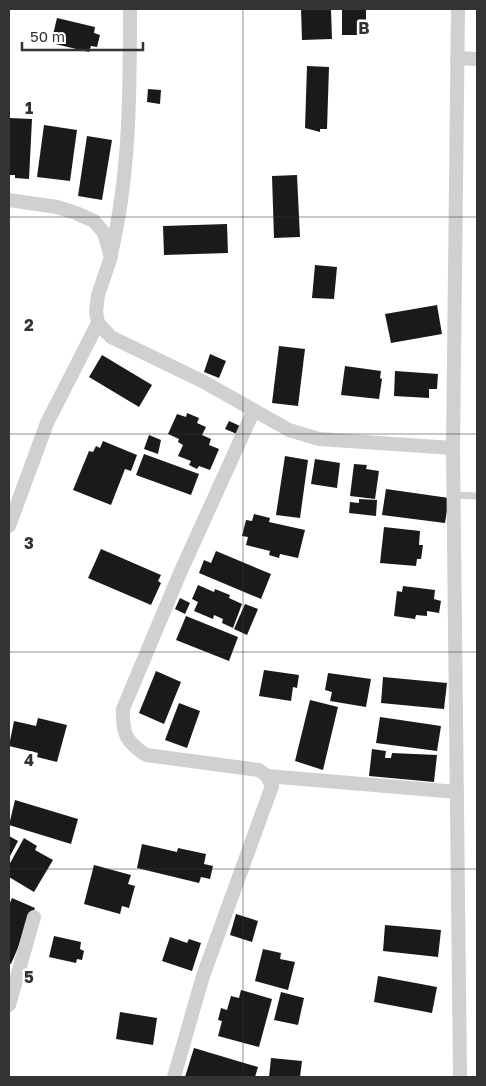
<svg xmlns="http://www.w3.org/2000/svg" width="486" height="1086" font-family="'Golos Text',sans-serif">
<rect width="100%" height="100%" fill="#fff"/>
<g fill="#1a1a1a">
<polygon points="301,9 331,9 332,39 302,40"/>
<rect x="342" y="9" width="24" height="26"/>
<polygon points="57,18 95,27 94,33 100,35 97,47 91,46 89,52 51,43"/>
<polygon points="307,66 329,67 327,129 320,129 320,132 305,128"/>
<polygon points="148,89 161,90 160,104 147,102"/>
<polygon points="9,118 32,119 29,179 15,178 15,175 9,175"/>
<polygon points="44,125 77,130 70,181 37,177"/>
<polygon points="87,136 112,140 102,200 78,196"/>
<polygon points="297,175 300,237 274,238 272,176"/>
<polygon points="227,224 228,253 164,255 163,226"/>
<polygon points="315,265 337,267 334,299 312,298"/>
<polygon points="437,305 442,334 391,343 385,314"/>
<polygon points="279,346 305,349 298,406 272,403"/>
<polygon points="210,354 226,361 219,378 204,372"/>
<polygon points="102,355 152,385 139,407 89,377"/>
<polygon points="345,366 381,371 380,378 382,379 379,399 341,395"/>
<polygon points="395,371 438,374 437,389 429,389 429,398 394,396"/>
<polygon points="187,413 199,418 197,423 206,427 202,435 211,439 209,445 219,449 210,470 199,466 197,469 189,465 191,461 178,456 183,445 178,442 179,439 168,434 177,414 186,417"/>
<polygon points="229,421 240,426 237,434 225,429"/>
<polygon points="149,435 161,440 158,454 144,449"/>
<polygon points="103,441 137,455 131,471 125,469 111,505 73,490 89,451 93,452 96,446 100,448"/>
<polygon points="144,454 199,474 191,495 136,475"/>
<polygon points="285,456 308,460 300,518 276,515"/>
<polygon points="315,459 340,463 337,488 311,484"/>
<polygon points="354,464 367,465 366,469 379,471 375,499 350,496"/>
<polygon points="386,489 449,498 445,523 382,515"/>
<polygon points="359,499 377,500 376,516 349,513 350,502 359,503"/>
<polygon points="254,514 270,518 269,522 305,530 298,558 280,554 279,558 269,555 270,551 246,545 248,537 242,536 246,520 252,521"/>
<polygon points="384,527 420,531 419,545 423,545 421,559 417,559 416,566 380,563"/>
<polygon points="101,549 161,575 158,581 161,583 151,605 88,578"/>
<polygon points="216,551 271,574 261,599 199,573 204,560 211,563"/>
<polygon points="198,585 214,592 215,589 230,595 229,598 242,604 233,628 222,623 223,619 214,615 213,619 194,611 198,602 192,599"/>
<polygon points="403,586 435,590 434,599 441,601 439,613 427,611 427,616 416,615 415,619 394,616 397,591 402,592"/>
<polygon points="180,598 190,603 185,614 175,609"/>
<polygon points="245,604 258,609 247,635 234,629"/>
<polygon points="186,616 238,637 229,661 176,640"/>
<polygon points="264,670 299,675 297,688 293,687 291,701 259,696"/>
<polygon points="156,671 181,682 164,724 139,713"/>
<polygon points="328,673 371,679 366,707 330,701 332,692 325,690"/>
<polygon points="383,677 447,683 444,709 381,703"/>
<polygon points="310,700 338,707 323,770 295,761"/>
<polygon points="179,703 200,711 187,748 165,740"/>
<polygon points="380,717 441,726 437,751 376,743"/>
<polygon points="38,718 67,725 57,762 37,757 38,753 9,746 14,721 36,726"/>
<polygon points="372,749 386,751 385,758 391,758 392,753 437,755 434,782 369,776"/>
<polygon points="15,800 78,819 71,844 9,825"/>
<polygon points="9,836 18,841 9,858"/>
<polygon points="24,838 37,846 35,850 53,860 34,892 9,877 9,865"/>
<polygon points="142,844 177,852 178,848 206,854 204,864 213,866 210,879 201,877 199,883 137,868"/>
<polygon points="94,865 131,875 128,884 135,886 129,908 122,906 120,914 84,904"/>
<polygon points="12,898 35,908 11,964 9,963 9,905"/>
<polygon points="236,914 258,921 252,942 230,935"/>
<polygon points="385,925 441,930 438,957 383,951"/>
<polygon points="54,936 81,942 80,949 84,951 82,960 77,959 76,963 49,957"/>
<polygon points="170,937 187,943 189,939 201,943 192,971 162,961"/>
<polygon points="263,949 281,953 280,959 295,962 288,990 255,981"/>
<polygon points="378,976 437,987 432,1013 374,1002"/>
<polygon points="241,990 272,999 259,1047 218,1036 222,1021 218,1020 221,1008 227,1010 231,996 239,998"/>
<polygon points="281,992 304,998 298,1025 274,1020"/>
<polygon points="120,1012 157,1018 153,1045 116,1039"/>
<polygon points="194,1048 258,1067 255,1077 185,1077"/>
<polygon points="271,1058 302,1061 300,1077 269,1077"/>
</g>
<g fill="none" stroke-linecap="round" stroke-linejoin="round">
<polyline stroke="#d0d0d0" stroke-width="7" points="454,495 477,496"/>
<g stroke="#d0d0d0" stroke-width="14">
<polyline points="458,9 453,448 460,1077"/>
<polyline points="457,58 477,59"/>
<polyline points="9,200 57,207 76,213 94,221 104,233 111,257 98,295 96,312 98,323 111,337 204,382 289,430 319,439 453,448"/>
<path d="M 111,254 C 130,174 130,91 130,9"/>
<polyline points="9,526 47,423 98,323"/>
<polyline points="267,776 457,792"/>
<polyline points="9,1005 34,917"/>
<path d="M 174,1077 L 203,976 L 272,786 L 267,776 L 259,770 L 146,755 C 126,742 122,733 123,709 L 180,573 L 254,410"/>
</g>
</g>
<path fill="none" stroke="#333" stroke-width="1" stroke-opacity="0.55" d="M 243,9 L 243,1077M 9,217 L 477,217M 9,434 L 477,434M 9,652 L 477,652M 9,869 L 477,869"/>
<g font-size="16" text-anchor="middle" font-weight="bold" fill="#333" stroke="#fff" stroke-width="5" stroke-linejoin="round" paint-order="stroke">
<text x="364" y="34">B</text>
<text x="29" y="114">1</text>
<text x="29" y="331">2</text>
<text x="29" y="549">3</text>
<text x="29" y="766">4</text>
<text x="29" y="983">5</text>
</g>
<rect width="486" height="1086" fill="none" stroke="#333333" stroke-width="20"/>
<path d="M22 42v8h121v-8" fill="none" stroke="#333333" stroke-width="2.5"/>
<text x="30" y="42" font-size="15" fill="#333333" stroke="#ffffff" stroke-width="4" paint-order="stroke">50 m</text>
</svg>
